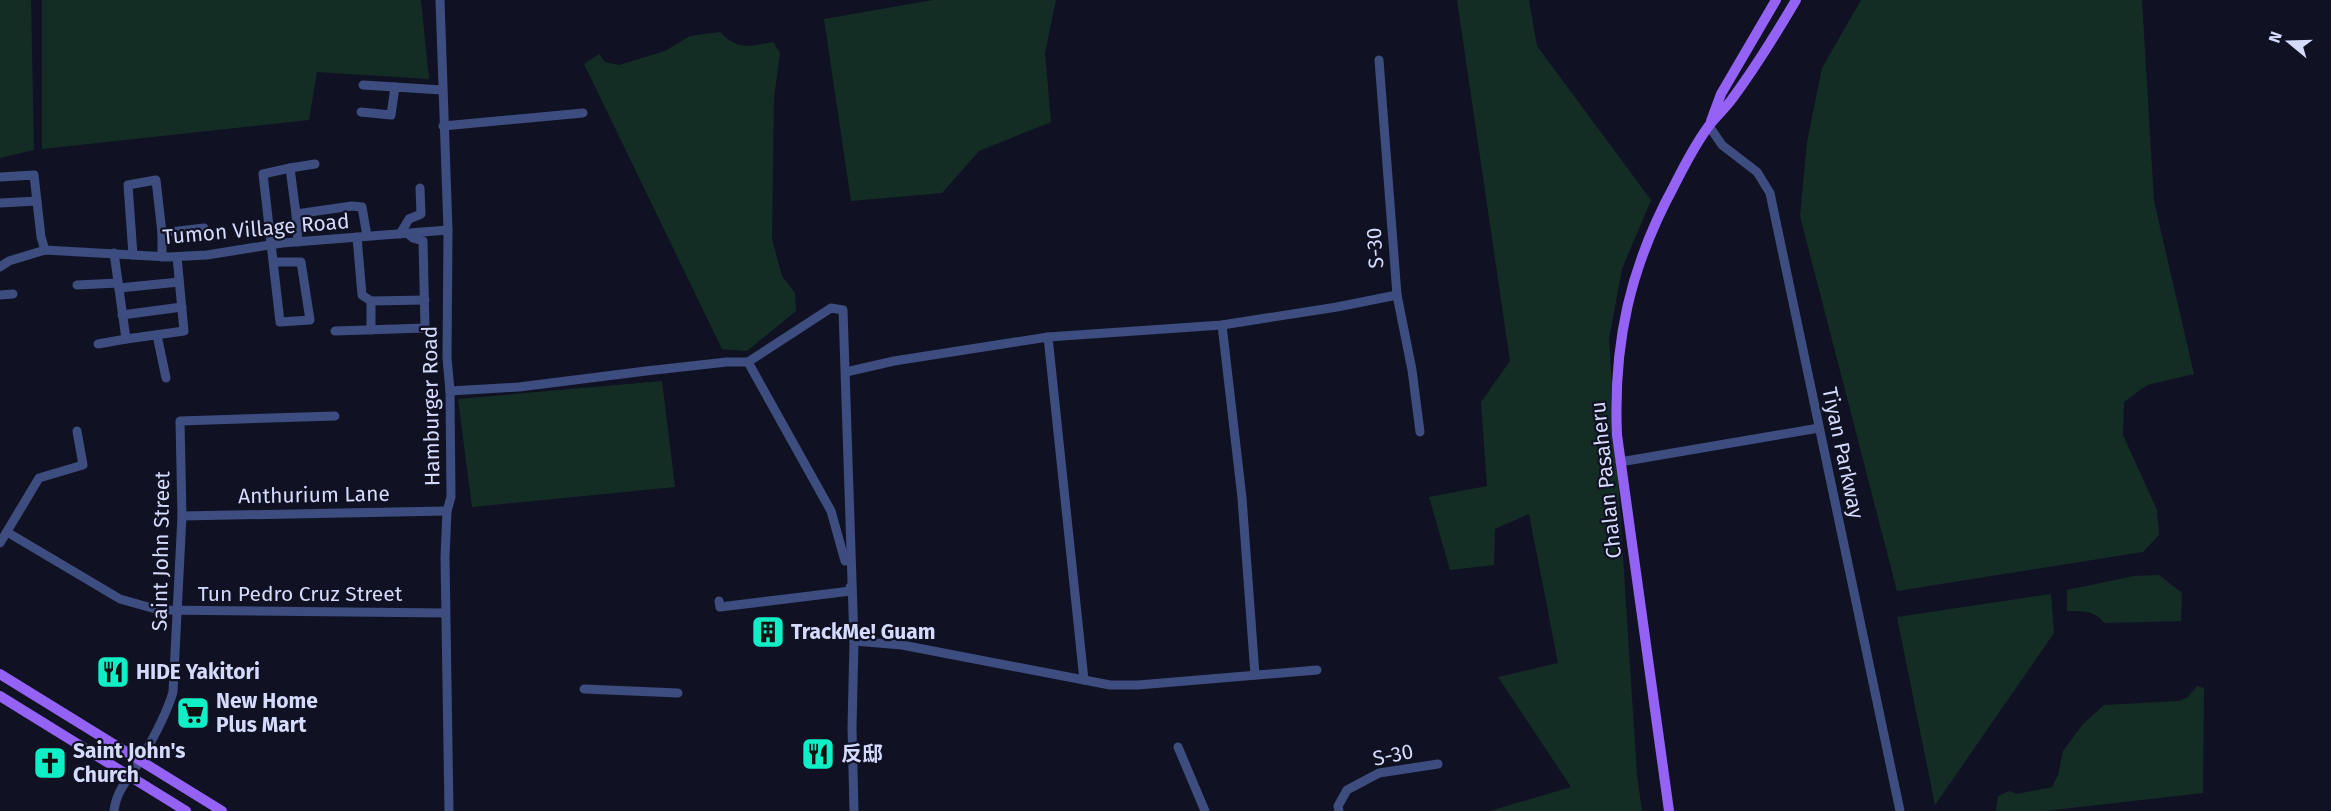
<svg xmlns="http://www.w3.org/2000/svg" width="2331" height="811" font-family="'Fira Sans','Noto Sans SC',sans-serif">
<rect width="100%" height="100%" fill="#101223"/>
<g fill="#132d25">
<polygon points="0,0 31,0 34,150 0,158"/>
<polygon points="42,0 421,0 429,79 317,72 309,120 42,149"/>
<polygon points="933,0 1056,0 1045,53 1051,122 979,151 942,193 851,201 824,19"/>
<polygon points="1457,0 1529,0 1537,46 1651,200 1622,269 1609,339 1637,775 1642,811 1490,811 1571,787 1498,677 1558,663 1529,514 1495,529 1494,565 1450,570 1429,497 1487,486 1481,402 1510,361"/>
<polygon points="1861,0 2142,0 2154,201 2194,374 2147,385 2124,402 2123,435 2157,510 2159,535 2143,552 1897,591 1800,216 1807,142 1822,68"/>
<path d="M 720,32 C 738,51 750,46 773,42 L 780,53 L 774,98 L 772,239 L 782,276 L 795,293 L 796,311 L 747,351 L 722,349 L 584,64 L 599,54 L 605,62 L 619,65 L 665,51 L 690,36 Z"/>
<polygon points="662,381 675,487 472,507 458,399"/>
<path d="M 2159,575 L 2182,593 L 2181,621 L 2104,623 C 2095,610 2082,611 2067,611 L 2067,590 L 2134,576 Z"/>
<polygon points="2051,594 2054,633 1935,805 1897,617"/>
<polygon points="2197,686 2204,688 2203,793 2045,811 1996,811 1998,796 2009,791 2017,794 2052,787 2058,775 2063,751 2083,724 2104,705 2179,701 2188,697"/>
</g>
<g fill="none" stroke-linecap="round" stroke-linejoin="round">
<g stroke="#3d4d7f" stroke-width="9">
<polyline points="440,0 448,230 447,358 450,391 451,497 447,511 445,557 449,811"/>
<polyline points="1379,60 1397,295 1412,370 1420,432"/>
<polyline points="363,85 395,87"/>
<polyline points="361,112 391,115 395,87 442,90"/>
<polyline points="443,126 583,113"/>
<polyline points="1709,126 1722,145 1757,172 1770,193 1900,811"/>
<polyline points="290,168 315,164"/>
<polyline points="0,177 34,175 41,237 45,250"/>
<polyline points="0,203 37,201"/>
<polyline points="296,214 298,242"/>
<polyline points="400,234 409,219 421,214 420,188"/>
<polyline points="357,237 362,295 371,301"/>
<polyline points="114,253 126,339 184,331 177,257"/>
<polyline points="133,255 128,185 156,180 162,233"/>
<polyline points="162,257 162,233 204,228"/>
<polyline points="273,262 301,262 310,320 280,322 263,174 290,168 296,214 352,206 362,207 367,236"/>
<polyline points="0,267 9,261 45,250 168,257 207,255 282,243 448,230"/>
<polyline points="77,285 118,283"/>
<polyline points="119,288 179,282"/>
<polyline points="0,295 13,294"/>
<polyline points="122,315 182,307"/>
<polyline points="1222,325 1242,498 1255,675"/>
<polyline points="371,330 371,301 425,300"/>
<polyline points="335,331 425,328 423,241 413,238 407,233"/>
<polyline points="157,335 166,378"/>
<polyline points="1048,337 1084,680"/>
<polyline points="98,344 126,339"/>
<polyline points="748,362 831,511 845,561"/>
<polyline points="846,372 894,361 1048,337 1222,325 1337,307 1397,295"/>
<polyline points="450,391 519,387 646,371 727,362 748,362 831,308 843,310 854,641 852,728 854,811"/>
<polyline points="1620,462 1819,428"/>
<polyline points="182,516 447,511"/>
<polyline points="7,532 120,599 159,610 445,613"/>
<polyline points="0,543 39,478 83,465 77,431"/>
<polyline points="719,601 720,607 851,591 850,587"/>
<polyline points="854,641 902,645 1110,685 1138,685 1317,670"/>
<polyline points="584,689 678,693"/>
<polyline points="1178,747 1205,811"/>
<path d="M 114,811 C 116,791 129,778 140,761 C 153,739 166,716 173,692 L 182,516 L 180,421 L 335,416"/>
<polyline points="1339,811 1338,806 1347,790 1379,773 1438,764"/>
</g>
<g stroke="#9562f6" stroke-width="10">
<polyline points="1711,121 1721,94 1776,0"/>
<polyline points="0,674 222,811"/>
<polyline points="0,696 186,811"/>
<path d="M 1669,811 L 1617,435 C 1613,343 1630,267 1674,186 C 1684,166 1695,145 1708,127 C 1715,117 1725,109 1732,99 C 1755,68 1776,34 1796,0"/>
</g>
</g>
<defs>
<g id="building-square" transform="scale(1.725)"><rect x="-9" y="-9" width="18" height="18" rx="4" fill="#0eefc6" stroke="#101223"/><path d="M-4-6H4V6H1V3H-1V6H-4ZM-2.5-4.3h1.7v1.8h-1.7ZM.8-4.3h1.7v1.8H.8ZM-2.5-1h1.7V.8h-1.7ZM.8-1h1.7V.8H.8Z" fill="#111"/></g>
<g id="restaurant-square" transform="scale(1.725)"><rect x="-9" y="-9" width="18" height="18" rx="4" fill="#0eefc6" stroke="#101223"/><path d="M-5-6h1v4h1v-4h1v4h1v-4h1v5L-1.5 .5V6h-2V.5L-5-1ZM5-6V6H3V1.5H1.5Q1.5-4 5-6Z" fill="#111"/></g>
<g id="supermarket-square" transform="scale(1.725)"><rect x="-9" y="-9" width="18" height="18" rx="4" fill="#0eefc6" stroke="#101223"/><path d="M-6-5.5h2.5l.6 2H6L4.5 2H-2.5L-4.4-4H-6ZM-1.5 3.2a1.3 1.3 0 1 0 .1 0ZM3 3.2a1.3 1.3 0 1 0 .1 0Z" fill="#111"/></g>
<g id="church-square" transform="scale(1.725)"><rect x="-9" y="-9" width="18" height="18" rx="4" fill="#0eefc6" stroke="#101223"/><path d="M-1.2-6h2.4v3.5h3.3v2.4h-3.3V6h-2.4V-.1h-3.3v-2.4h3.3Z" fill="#111"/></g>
</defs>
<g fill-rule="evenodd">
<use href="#building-square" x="768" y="632"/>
<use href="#restaurant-square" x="113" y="672"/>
<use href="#supermarket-square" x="193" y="713"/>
<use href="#restaurant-square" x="818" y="754"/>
<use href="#church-square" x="50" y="763"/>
</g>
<g text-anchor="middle" stroke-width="4.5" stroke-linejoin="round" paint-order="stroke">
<g font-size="21" fill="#d4dbfc" stroke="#101223">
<text transform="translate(256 229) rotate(-5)" y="7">Tumon Village Road</text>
<text transform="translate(1375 248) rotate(-94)" y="7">S-30</text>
<text transform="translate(431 406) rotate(-91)" y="7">Hamburger Road</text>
<text transform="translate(1843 453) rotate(78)" y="7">Tiyan Parkway</text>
<text transform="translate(1606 480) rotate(-96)" y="7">Chalan Pasaheru</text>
<text transform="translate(314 495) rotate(-1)" y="7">Anthurium Lane</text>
<text transform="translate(161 551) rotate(-89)" y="7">Saint John Street</text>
<text x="300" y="601">Tun Pedro Cruz Street</text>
<text transform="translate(1393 755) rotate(-12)" y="7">S-30</text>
</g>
<g font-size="21" font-weight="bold" fill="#d4dbfc" stroke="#101223" text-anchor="start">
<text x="791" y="639">TrackMe! Guam</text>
<text x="136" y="679">HIDE Yakitori</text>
<text x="216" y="708">New Home<tspan x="216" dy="24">Plus Mart</tspan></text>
<text x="73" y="758">Saint John's<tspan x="73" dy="24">Church</tspan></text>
<text x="841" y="761">反邸</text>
</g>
</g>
<g transform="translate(2289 42) rotate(289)" stroke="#101223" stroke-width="4.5" paint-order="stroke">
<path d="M0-4.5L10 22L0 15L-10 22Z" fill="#d4dbfc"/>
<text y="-9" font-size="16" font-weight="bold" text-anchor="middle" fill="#d4dbfc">N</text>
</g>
</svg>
